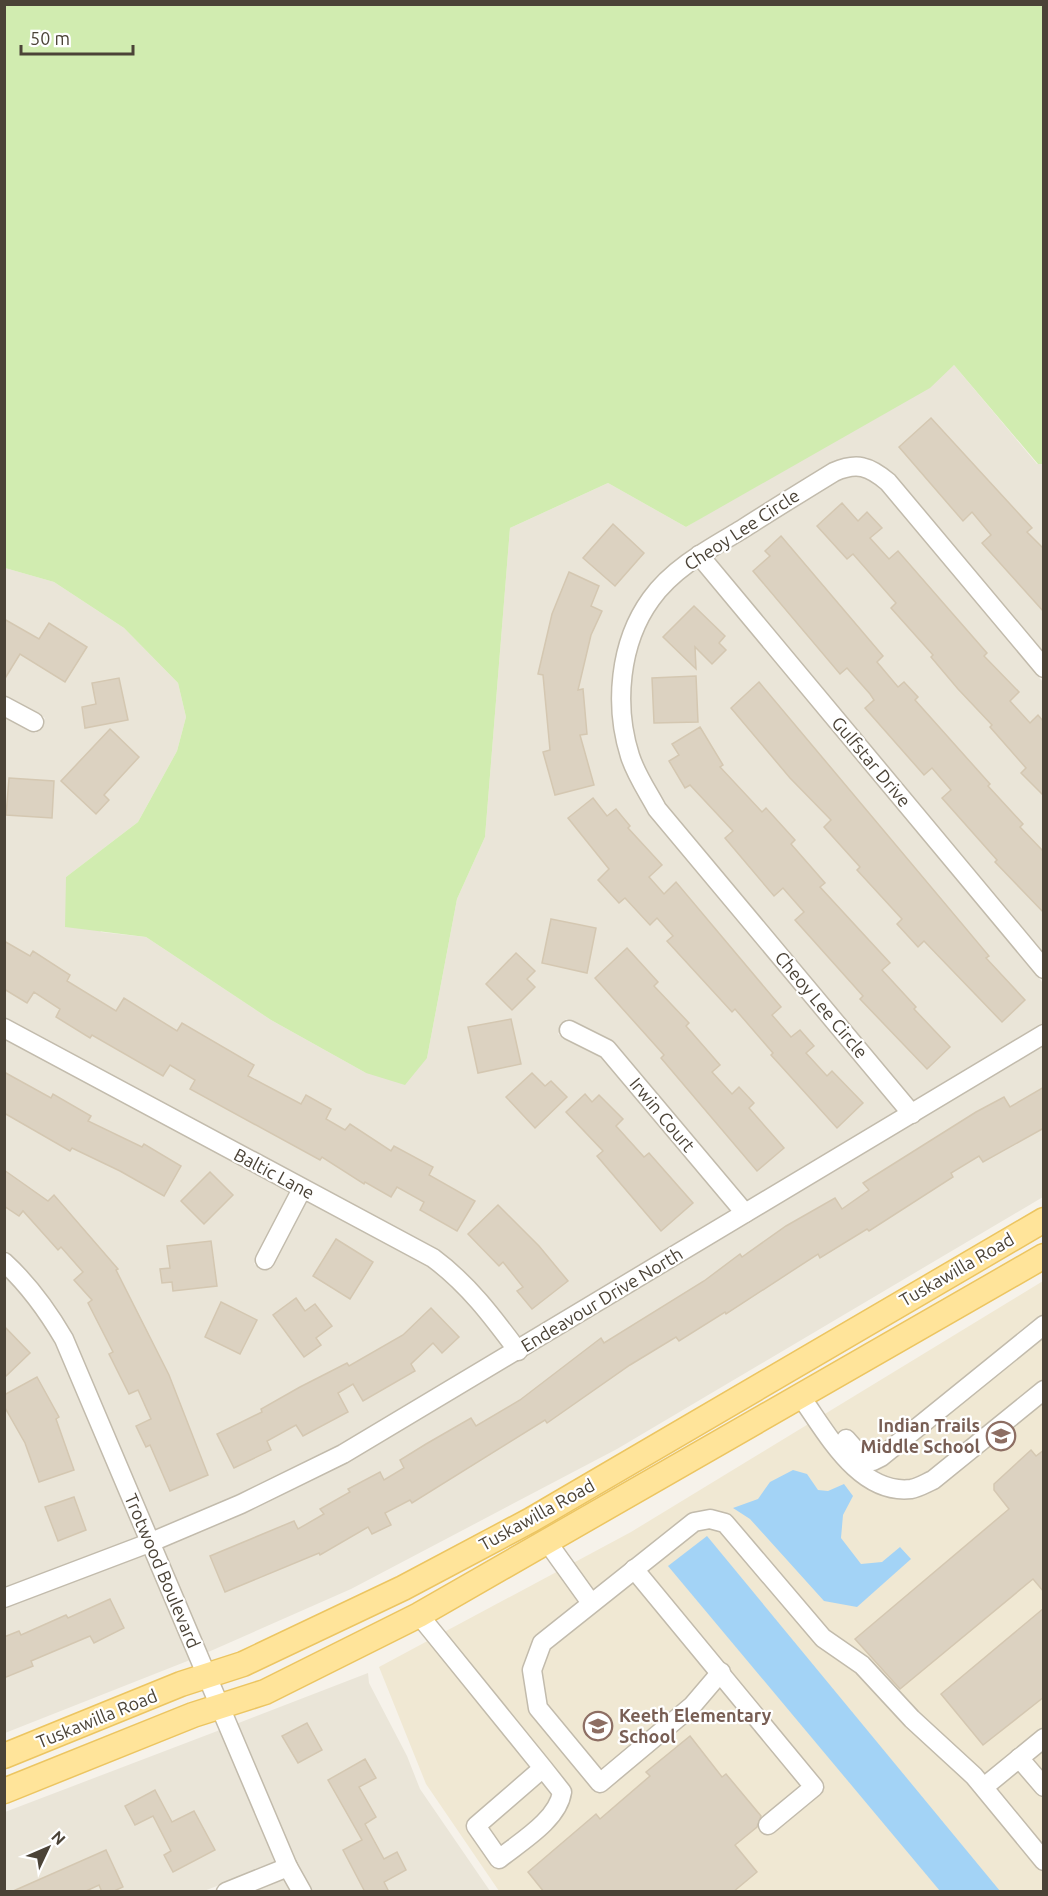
<svg xmlns="http://www.w3.org/2000/svg" width="1048" height="1896" font-family="Ubuntu,sans-serif">
<rect width="100%" height="100%" fill="#f6f2ea"/>
<g fill="#eae5d8">
<polygon points="954,365 1037,464 1043,464 1043,655 894,477 882,465 866,457 848,458 830,465 700,544 616,664 612,718 623,763 900,1112 748,1203 612,1042 566,1019 558,1034 600,1055 733,1212 520,1340 483,1290 462,1269 437,1250 5,1018 4,716 36,733 45,718 5,696 5,568 54,582 124,628 178,683 186,717 177,751 138,822 66,877 101,932 146,937 271,1020 366,1073 427,1058 457,899 485,837 510,528 608,483 686,527"/>
<polygon points="859,473 881,489 1043,682 1043,956 712,557 837,479"/>
<polygon points="697,567 1043,983 1043,1025 915,1103 664,804 639,755 629,716 632,664 641,631 657,603 680,579"/>
<polygon points="5,1038 291,1193 254,1264 269,1270 305,1200 428,1265 451,1282 470,1302 505,1349 340,1447 239,1496 154,1532 72,1335 53,1304 29,1273 5,1251"/>
<polygon points="1043,1043 1043,1197 617,1449 351,1589 206,1653 160,1547 516,1362"/>
<polygon points="5,1274 39,1314 57,1343 138,1539 5,1589"/>
<polygon points="144,1553 190,1660 5,1733 5,1606"/>
<polygon points="368,1673 369,1683 407,1756 420,1789 490,1891 312,1891 296,1863 236,1724"/>
<polygon points="220,1730 277,1863 204,1891 5,1892 5,1812"/>
<polygon points="284,1877 292,1892 247,1892"/>
</g>
<polygon fill="#f0e8d3" points="1043,1281 1043,1891 499,1891 426,1784 379,1667 631,1532"/>
<polygon fill="#d1ecb0" points="5,4 1043,5 1043,464 1038,464 954,365 930,388 686,527 608,483 510,528 485,837 457,899 427,1058 405,1085 366,1073 271,1020 146,937 65,927 66,877 138,822 177,751 186,717 178,683 124,628 54,582 5,568"/>
<g fill="#a3d3f6">
<polygon points="793,1470 807,1474 818,1490 828,1491 844,1484 853,1496 843,1515 841,1538 861,1564 882,1562 900,1547 911,1559 857,1607 824,1601 750,1519 733,1508 758,1499 770,1482"/>
<polygon points="707,1536 1000,1891 940,1891 668,1566"/>
</g>
<g fill="#dcd2c1" stroke="#d4c7b1" stroke-width="1.5">
<polygon points="931,418 1032,528 1027,532 1044,549 1044,612 982,543 991,535 972,512 963,521 899,447"/>
<polygon points="842,503 858,521 867,512 882,528 870,538 889,559 898,551 952,613 987,653 984,656 1019,692 1010,701 1030,723 1038,715 1044,722 1044,796 1021,773 1026,768 990,727 992,725 958,689 931,657 933,655 891,608 896,603 853,554 847,559 817,526"/>
<polygon points="613,524 644,553 615,586 583,558"/>
<polygon points="781,536 883,656 877,662 898,687 904,682 918,697 915,700 990,784 988,786 1023,824 1020,827 1044,852 1044,913 995,862 997,860 942,798 951,790 932,768 924,775 865,708 874,700 870,694 847,668 840,674 753,571 770,556 765,551"/>
<polygon points="569,572 599,586 591,606 602,611 591,635 578,690 583,689 587,734 580,735 594,785 555,795 543,752 550,750 543,675 538,674 552,614"/>
<polygon points="694,606 725,636 719,643 726,650 712,664 695,647 696,669 663,637"/>
<polygon points="4,619 39,639 49,623 87,647 65,682 20,654 4,680"/>
<polygon points="696,676 698,722 654,723 652,678"/>
<polygon points="119,678 128,720 85,728 82,707 96,704 92,683"/>
<polygon points="759,682 989,956 986,958 1025,1000 1002,1022 924,941 918,947 897,924 902,919 857,870 860,867 824,827 831,820 790,778 731,708"/>
<polygon points="700,727 723,765 720,767 762,812 766,808 795,840 791,844 825,883 820,887 890,963 882,970 916,1007 914,1009 950,1047 927,1069 860,999 863,996 795,920 804,912 783,888 774,896 725,838 733,831 690,785 685,788 669,761 679,755 672,744"/>
<polygon points="110,729 139,757 104,795 109,800 96,814 61,781"/>
<polygon points="9,778 54,781 52,818 6,815"/>
<polygon points="593,798 607,816 616,809 630,826 628,828 662,865 649,877 664,894 676,882 781,1007 772,1015 791,1037 800,1030 814,1046 806,1053 827,1076 832,1071 863,1103 837,1128 771,1055 773,1053 735,1009 732,1012 667,941 673,936 657,918 650,925 625,898 619,903 598,880 609,869 568,818"/>
<polygon points="551,919 596,928 587,973 542,963"/>
<polygon points="4,941 30,956 33,951 70,975 67,981 116,1011 124,998 177,1031 182,1023 254,1065 248,1076 301,1104 306,1095 331,1109 326,1119 345,1130 350,1124 391,1151 394,1146 433,1167 429,1175 475,1201 457,1231 420,1210 424,1202 397,1187 391,1197 365,1182 364,1184 322,1157 320,1160 190,1089 195,1080 170,1065 163,1076 92,1035 90,1038 56,1017 60,1009 34,992 27,1003 4,989"/>
<polygon points="627,948 658,982 654,986 689,1023 686,1026 720,1065 712,1072 732,1094 739,1087 754,1103 749,1108 784,1148 757,1171 661,1058 664,1055 595,978"/>
<polygon points="516,953 535,971 527,979 535,987 512,1010 486,984"/>
<polygon points="511,1019 521,1064 478,1073 468,1027"/>
<polygon points="4,1072 51,1098 53,1094 91,1116 88,1121 142,1147 144,1144 181,1166 164,1196 120,1171 72,1148 70,1151 4,1113"/>
<polygon points="532,1073 545,1086 551,1081 567,1097 535,1128 506,1097"/>
<polygon points="1044,1087 1044,1128 983,1162 979,1156 951,1173 953,1177 869,1231 867,1229 820,1258 818,1254 726,1314 725,1312 679,1341 676,1337 630,1365 547,1423 545,1420 412,1503 410,1500 385,1513 391,1525 372,1534 368,1527 320,1555 319,1553 225,1592 210,1556 294,1521 298,1529 324,1514 320,1509 350,1492 348,1489 380,1472 384,1480 404,1468 400,1460 426,1444 471,1418 476,1426 520,1400 601,1338 604,1343 704,1281 740,1254 742,1257 786,1226 835,1198 842,1209 869,1190 863,1183 976,1112 1004,1097 1010,1107"/>
<polygon points="585,1094 592,1102 599,1095 623,1119 616,1126 644,1157 649,1153 693,1203 661,1231 597,1156 603,1151 566,1112"/>
<polygon points="4,1170 48,1201 54,1195 118,1269 116,1270 169,1375 208,1475 170,1491 150,1445 146,1447 136,1426 151,1419 138,1390 129,1394 109,1354 113,1352 88,1303 92,1300 74,1280 83,1272 61,1247 58,1250 23,1211 19,1216 4,1206"/>
<polygon points="210,1172 233,1195 204,1224 181,1201"/>
<polygon points="498,1205 539,1246 568,1281 532,1309 517,1291 523,1287 503,1262 499,1266 468,1234"/>
<polygon points="336,1239 373,1262 350,1299 313,1276"/>
<polygon points="211,1241 217,1286 173,1291 172,1282 162,1283 160,1269 170,1268 167,1246"/>
<polygon points="296,1298 305,1311 315,1304 332,1326 316,1338 321,1345 304,1357 273,1315"/>
<polygon points="221,1302 257,1320 240,1354 205,1337"/>
<polygon points="431,1308 459,1337 442,1353 433,1343 411,1364 415,1371 363,1401 353,1384 338,1393 348,1412 303,1436 296,1425 267,1441 271,1450 234,1468 217,1434 262,1412 261,1409 300,1387 347,1363 349,1366 403,1335"/>
<polygon points="4,1326 30,1353 4,1378"/>
<polygon points="37,1377 59,1417 56,1419 74,1470 39,1482 25,1443 4,1406 4,1395"/>
<polygon points="1031,1450 1036,1456 1044,1450 1044,1592 1033,1579 900,1689 855,1639 1009,1509 994,1490 994,1484"/>
<polygon points="74,1497 86,1530 58,1541 45,1507"/>
<polygon points="110,1599 124,1628 94,1643 90,1636 31,1661 33,1666 4,1678 4,1637 19,1631 21,1635 66,1615 68,1618"/>
<polygon points="1044,1608 1044,1697 983,1745 941,1694"/>
<polygon points="307,1723 322,1750 298,1763 282,1736"/>
<polygon points="690,1736 722,1777 726,1774 761,1816 757,1827 735,1845 757,1872 733,1892 544,1892 528,1872 596,1814 600,1819 650,1776 646,1772"/>
<polygon points="365,1759 376,1778 359,1787 376,1817 365,1824 384,1859 397,1852 406,1870 384,1882 389,1892 365,1892 343,1850 362,1840 328,1780"/>
<polygon points="155,1790 172,1822 194,1811 215,1850 173,1872 164,1855 171,1851 153,1816 135,1825 125,1806"/>
<polygon points="106,1850 123,1887 112,1892 102,1892 99,1885 84,1892 11,1892"/>
</g>
<g fill="none" stroke-linecap="round" stroke-linejoin="round">
<g stroke="#c2bbac" stroke-width="21">
<g id="minor">
<polyline points="699,555 1044,969"/>
<polyline points="4,706 34,722"/>
<path d="M 4,1028 L 433,1258 C 468,1284 492,1316 518,1351"/>
<polyline points="569,1030 607,1049 745,1213"/>
<path d="M 912,1114 L 657,809 C 648,792 636,775 630,756 C 614,706 619,643 651,599 C 673,568 709,549 741,530 C 772,510 803,491 834,472 C 857,462 869,466 888,482 L 1044,668"/>
<polyline points="265,1260 302,1189"/>
<path d="M 4,1262 C 29,1285 47,1310 64,1339 L 288,1867 L 302,1892"/>
<path d="M 801,1397 C 827,1433 859,1495 911,1489 C 918,1488 926,1483 933,1480 L 1044,1390"/>
<polyline points="846,1439 861,1456 873,1461 881,1457 1044,1325"/>
<polyline points="548,1543 591,1603"/>
<polyline points="634,1569 814,1787 768,1825"/>
<polyline points="4,1598 149,1543 241,1504 343,1454 1044,1034"/>
<path d="M 419,1615 L 543,1768 L 562,1792 C 558,1820 520,1842 499,1859 L 476,1826 L 543,1768"/>
<polyline points="721,1672 692,1706 600,1783 538,1708 532,1670 542,1643 694,1522 710,1519 725,1523 823,1638 862,1665 912,1719 974,1776 1044,1861"/>
<polyline points="1019,1758 1044,1787"/>
<polyline points="984,1787 1044,1738"/>
<polyline points="226,1892 288,1867"/>
</g>
</g>
<g stroke="#ecc561" stroke-width="27">
<g id="major">
<polyline points="4,1756 181,1684 243,1664 403,1588 531,1520 1044,1220"/>
<polyline points="4,1791 193,1715 265,1692 419,1615 1044,1256"/>
</g>
</g>
<use href="#minor" stroke="#fff" stroke-width="18"/>
<use href="#major" stroke="#ffe49a" stroke-width="24"/>
</g>
<defs>
<g id="school-ring" transform="scale(1.5)"><circle r="9.5" fill="#fff" stroke="#8d6e63" stroke-width="1.5"/><path d="M0-5L7-2L0 1L-7-2ZM-4 1L0 2.5L4 1V4Q0 6-4 4Z" fill="#8d6e63"/></g>
</defs>
<g fill-rule="evenodd">
<use href="#school-ring" x="1001" y="1436"/>
<use href="#school-ring" x="598" y="1726"/>
</g>
<g text-anchor="middle" stroke-width="4.5" stroke-linejoin="round" paint-order="stroke">
<g font-size="18" fill="#4b4337" stroke="#fff">
<text transform="translate(742 530) rotate(-33)" y="6">Cheoy Lee Circle</text>
<text transform="translate(871 762) rotate(50)" y="6">Gulfstar Drive</text>
<text transform="translate(821 1005) rotate(50)" y="6">Cheoy Lee Circle</text>
<text transform="translate(662 1115) rotate(50)" y="6">Irwin Court</text>
<text transform="translate(274 1174) rotate(28)" y="6">Baltic Lane</text>
<text transform="translate(957 1270) rotate(-30)" y="6">Tuskawilla Road</text>
<text transform="translate(602 1300) rotate(-31)" y="6">Endeavour Drive North</text>
<text transform="translate(537 1515) rotate(-29)" y="6">Tuskawilla Road</text>
<text transform="translate(162 1571) rotate(67)" y="6">Trotwood Boulevard</text>
<text transform="translate(97 1719) rotate(-22)" y="6">Tuskawilla Road</text>
</g>
<g font-size="18" font-weight="bold" fill="#785e54" stroke="#fff" text-anchor="end">
<text x="980" y="1432">Indian Trails<tspan x="980" dy="21">Middle School</tspan></text>
<text x="619" y="1722" text-anchor="start">Keeth Elementary<tspan x="619" dy="21">School</tspan></text>
</g>
</g>
<rect width="1048" height="1896" fill="none" stroke="#4b4337" stroke-width="12"/>
<g transform="translate(48 1848) rotate(46)" stroke="#ffffff" stroke-width="4.5" paint-order="stroke">
<path d="M0-4.5L10 22L0 15L-10 22Z" fill="#4b4337"/>
<text y="-9" font-size="16" font-weight="bold" text-anchor="middle" fill="#4b4337">N</text>
</g>
<path d="M21 45v9h112v-9" fill="none" stroke="#4b4337" stroke-width="3"/>
<text x="30" y="45" font-size="18" fill="#4b4337" stroke="#ffffff" stroke-width="4.5" paint-order="stroke">50 m</text>
</svg>
